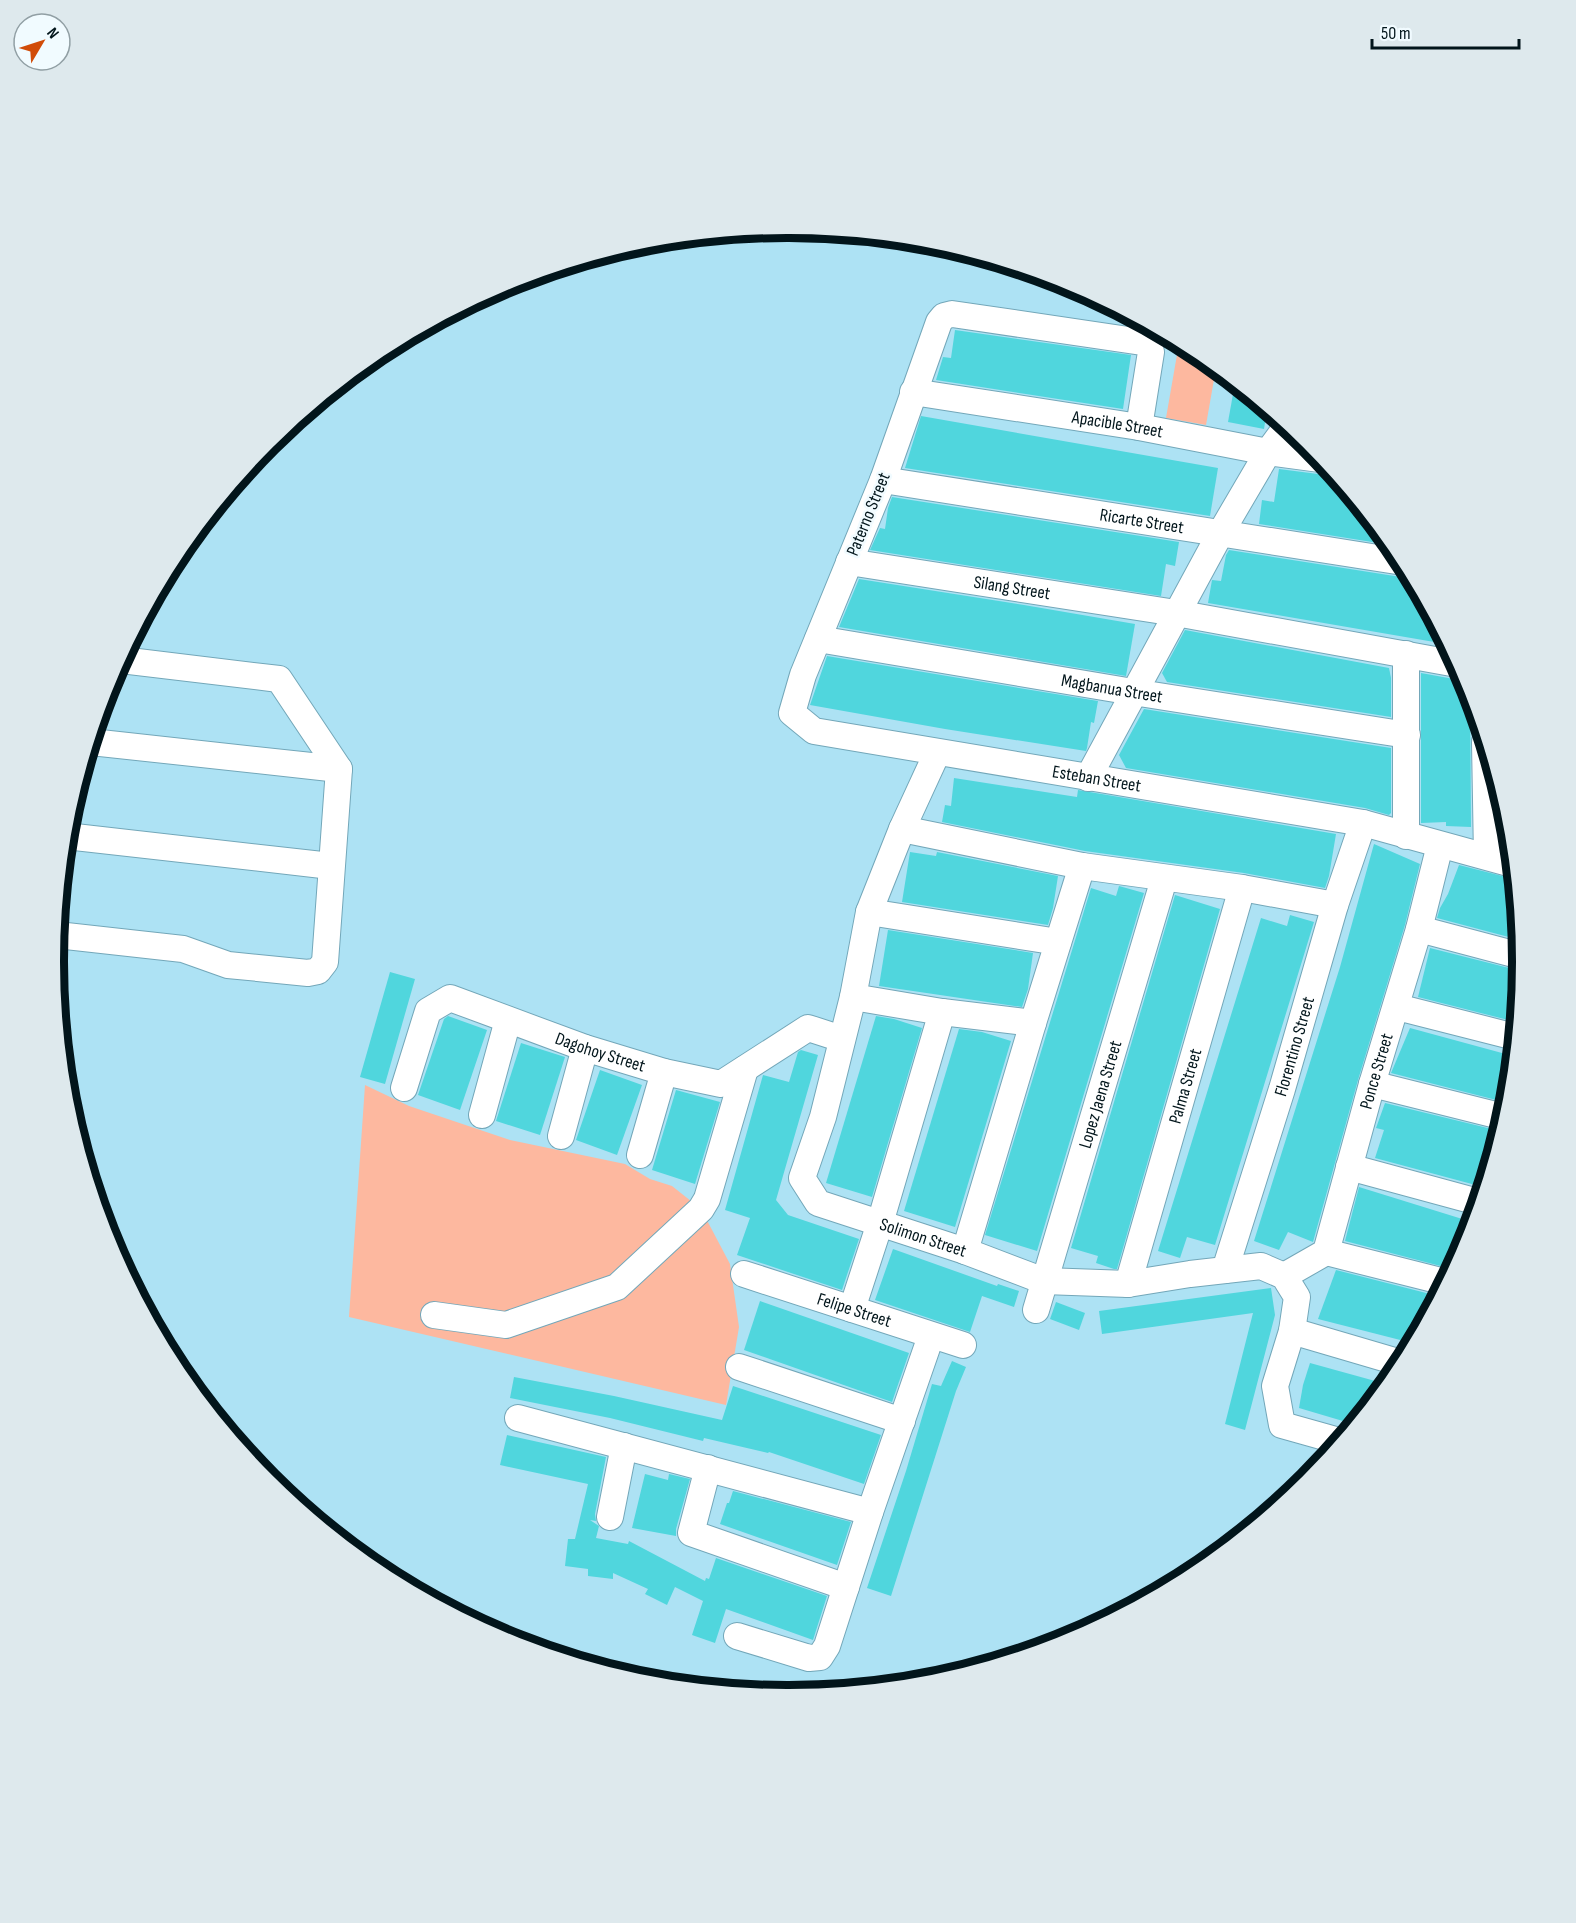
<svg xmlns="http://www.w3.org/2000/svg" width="1576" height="1923" font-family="'Sofia Sans Condensed',sans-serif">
<rect width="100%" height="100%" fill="#ade2f4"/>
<g fill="#fdb89f">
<polygon points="1178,349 1198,353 1216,368 1206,425 1166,418"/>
<polygon points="365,1085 409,1106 510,1140 625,1164 650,1179 672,1186 701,1209 730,1264 739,1327 726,1405 349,1317"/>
</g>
<g fill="#50d6dd">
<polygon points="955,330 1131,355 1123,409 936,380 943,357 951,358"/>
<polygon points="1235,383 1267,410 1264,429 1228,422"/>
<polygon points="921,416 1218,468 1210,516 905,468"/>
<polygon points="1279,469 1318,474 1325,473 1330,470 1391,545 1259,524 1262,500 1274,502"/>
<polygon points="892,497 1179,542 1175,566 1166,564 1161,596 870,550 880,528 885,529 888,508"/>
<polygon points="1229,550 1401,577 1410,575 1446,644 1208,603 1212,580 1221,581 1226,555"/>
<polygon points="859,579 1024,605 1135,624 1126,676 839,627"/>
<polygon points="1185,630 1389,668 1391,678 1391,717 1167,682 1162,673"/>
<polygon points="827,656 1098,701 1094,723 1091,722 1087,748 1086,751 945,729 810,705"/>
<polygon points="1421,673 1454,679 1464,677 1466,681 1470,693 1471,827 1446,826 1446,822 1421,823"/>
<polygon points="1144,709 1391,748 1391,813 1389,815 1365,808 1126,768 1119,755"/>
<polygon points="954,778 1077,797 1078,790 1336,834 1329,876 1325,888 1244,873 1085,851 942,822 945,805 951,806"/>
<polygon points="1374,844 1420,864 1405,925 1358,1080 1313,1242 1288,1232 1279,1250 1254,1241 1340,967"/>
<polygon points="910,852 936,856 937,852 1058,876 1053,908 1048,925 902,902"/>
<polygon points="1459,865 1514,879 1520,940 1437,918 1440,908 1448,894"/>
<polygon points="1119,886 1144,893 1037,1251 985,1235 1091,888 1116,896"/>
<polygon points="1175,895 1220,909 1117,1269 1114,1269 1096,1263 1098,1256 1071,1248"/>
<polygon points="1290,915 1314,922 1215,1245 1187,1237 1180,1258 1158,1251 1261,918 1287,926"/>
<polygon points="888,930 1033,953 1028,989 1022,1007 879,986"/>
<polygon points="1430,948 1521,971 1516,1022 1418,997"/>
<polygon points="390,972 415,979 385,1084 360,1077"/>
<polygon points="448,1016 487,1030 460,1110 418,1095 444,1019"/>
<polygon points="876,1016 894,1019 922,1028 872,1197 826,1183"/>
<polygon points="1410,1028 1513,1056 1508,1103 1391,1073"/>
<polygon points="959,1029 982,1032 1011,1041 955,1227 904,1211"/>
<polygon points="521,1043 565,1057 540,1135 496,1121"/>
<polygon points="801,1050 818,1055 776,1200 788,1215 859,1239 842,1290 737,1255 750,1218 725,1210 763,1075 789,1082 798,1052"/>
<polygon points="600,1070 642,1085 617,1155 576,1140"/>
<polygon points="676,1090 720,1102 695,1184 652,1170"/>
<polygon points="1385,1103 1500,1131 1483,1187 1375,1158 1384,1130 1376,1128"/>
<polygon points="1359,1187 1472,1222 1466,1243 1452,1269 1345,1241"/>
<polygon points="893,1249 997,1286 998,1284 1019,1291 1014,1307 982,1296 970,1332 875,1300"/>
<polygon points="1336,1270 1438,1296 1412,1343 1318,1319"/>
<polygon points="1271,1288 1275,1315 1245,1430 1225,1424 1253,1313 1102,1334 1099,1311"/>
<polygon points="760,1301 909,1353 892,1402 744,1350"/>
<polygon points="1056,1302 1085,1313 1079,1330 1050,1319"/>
<polygon points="952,1361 966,1367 956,1391 891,1596 867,1588 906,1471 932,1384 941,1386"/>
<polygon points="1310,1363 1386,1384 1353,1424 1299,1408 1303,1385"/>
<polygon points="514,1377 614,1396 722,1420 733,1386 881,1435 864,1484 769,1452 768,1453 704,1438 703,1441 610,1418 510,1398"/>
<polygon points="507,1435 606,1457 595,1514 596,1521 590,1520 599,1526 596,1538 628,1544 629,1541 705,1581 706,1578 709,1579 716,1558 827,1596 813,1640 726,1609 715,1643 692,1635 703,1601 675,1587 667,1605 645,1594 648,1589 613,1573 613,1579 588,1576 588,1569 565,1566 568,1539 575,1539 588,1484 500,1465"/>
<polygon points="645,1474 668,1480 669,1474 690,1479 676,1529 676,1536 632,1528"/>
<polygon points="733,1491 851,1522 837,1565 720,1524 727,1503 729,1503"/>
</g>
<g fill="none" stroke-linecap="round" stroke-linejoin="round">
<g stroke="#73a7b9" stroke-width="28">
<g id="minor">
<path id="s1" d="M 913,392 L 1139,427 L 1268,452 L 1320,459"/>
<path id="s2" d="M 1139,427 L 1151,352 L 1149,345 L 1142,342 L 952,314 L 944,316 L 939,322 L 883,480 L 803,675 L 792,713 L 814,731 L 1363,823 L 1512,864"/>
<path id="s3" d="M 883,480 L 1403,562"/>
<path id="s4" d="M 849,562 L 1176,613 L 1457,664"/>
<path id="s5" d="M 818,639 L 1133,692 L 1407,735"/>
<polyline points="91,742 339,769"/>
<polyline points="1485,742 1487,856"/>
<path id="s6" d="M 937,753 L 902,829 L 869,912 L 853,997 L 823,1117 L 802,1178 L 818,1203 L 965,1251 L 1044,1281 L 1128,1284 L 1190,1274 L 1261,1266 L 1284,1276 L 1297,1297 L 1292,1331 L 1275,1386 L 1282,1425 L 1339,1441"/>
<polyline points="1088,778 1220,534 1268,452 1287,426"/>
<polyline points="902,829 1082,866 1242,888 1335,905"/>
<polyline points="66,836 331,866"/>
<polyline points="1406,836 1406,654"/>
<polyline points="869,912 1058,942"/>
<polyline points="1419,929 1521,956"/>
<polyline points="57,935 183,949 228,965 308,973 318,971 325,962 339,769 279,679 121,660"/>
<polyline points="853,997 942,1012 1033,1023"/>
<polyline points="1397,1007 1515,1037"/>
<polyline points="1372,1084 1504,1117"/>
<path id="s7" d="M 404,1088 L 428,1011 L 450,998 L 585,1048 L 664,1072 L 721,1084 L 808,1028 L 842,1039"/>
<polyline points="482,1115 508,1020"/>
<polyline points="561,1136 585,1048"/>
<polyline points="640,1155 664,1072"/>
<polyline points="1349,1167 1478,1202"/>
<polyline points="965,1251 1033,1023 1082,866"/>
<polyline points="1326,1252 1445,1282"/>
<path id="s8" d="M 1225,1270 L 1282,1089 L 1335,905 L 1363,823"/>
<path id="s9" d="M 744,1274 L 963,1345"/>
<path id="s10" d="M 1284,1276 L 1326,1252 L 1372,1084 L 1419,929 L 1440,845"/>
<path id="s11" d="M 1128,1284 L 1242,888"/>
<polyline points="852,1309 880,1223 942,1012"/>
<path id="s12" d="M 1036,1310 L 1164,879"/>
<polyline points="434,1315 506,1325 617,1287 701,1209 707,1199 745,1069"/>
<polyline points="1292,1331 1401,1363"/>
<polyline points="739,1367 902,1421"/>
<polyline points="518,1418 870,1512"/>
<polyline points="708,1468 691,1533 846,1587"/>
<polyline points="610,1517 624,1446"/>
<polyline points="737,1636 809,1658 820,1657 827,1646 870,1512 931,1336"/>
</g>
</g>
<use href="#minor" stroke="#fff" stroke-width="26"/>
</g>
<g text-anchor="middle" stroke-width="5" stroke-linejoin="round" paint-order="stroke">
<g font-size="18" fill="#02151b" stroke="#f1fbff">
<text dy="6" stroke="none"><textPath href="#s1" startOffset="207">Apacible Street</textPath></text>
<text transform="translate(868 514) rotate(-68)" y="6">Paterno Street</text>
<text dy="6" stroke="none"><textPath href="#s3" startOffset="262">Ricarte Street</textPath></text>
<text dy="6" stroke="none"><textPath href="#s4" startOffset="165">Silang Street</textPath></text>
<text dy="6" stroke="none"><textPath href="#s5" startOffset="298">Magbanua Street</textPath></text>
<text dy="6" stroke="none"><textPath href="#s2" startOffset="1032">Esteban Street</textPath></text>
<text dy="6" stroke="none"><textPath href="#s8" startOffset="234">Florentino Street</textPath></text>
<text dy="6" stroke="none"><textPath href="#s7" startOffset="266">Dagohoy Street</textPath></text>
<text dy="6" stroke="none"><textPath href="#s10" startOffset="236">Ponce Street</textPath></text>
<text dy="6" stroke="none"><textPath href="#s11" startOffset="206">Palma Street</textPath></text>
<text dy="6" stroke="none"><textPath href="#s12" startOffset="225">Lopez Jaena Street</textPath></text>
<text dy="6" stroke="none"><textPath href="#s6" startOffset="588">Solimon Street</textPath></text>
<text dy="6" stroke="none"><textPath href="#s9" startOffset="116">Felipe Street</textPath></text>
</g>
</g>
<path d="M0 0H1576V1923H0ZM787 238H789A723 723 0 0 1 1512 961V962A723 723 0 0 1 789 1685H787A723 723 0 0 1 64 962V961A723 723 0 0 1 787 238Z" fill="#dee9ed" fill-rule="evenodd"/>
<path fill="none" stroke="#02151b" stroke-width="8" d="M787 238H789A723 723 0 0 1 1512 961V962A723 723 0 0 1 789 1685H787A723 723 0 0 1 64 962V961A723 723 0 0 1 787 238Z"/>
<g transform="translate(42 42) rotate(51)"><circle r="28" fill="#f1fbff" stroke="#919fa4" stroke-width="1.5"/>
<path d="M0-4.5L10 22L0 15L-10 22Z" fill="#d14c09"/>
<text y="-9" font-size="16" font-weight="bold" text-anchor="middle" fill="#02151b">N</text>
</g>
<path d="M1372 39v9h147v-9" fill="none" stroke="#02151b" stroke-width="3"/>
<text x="1381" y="39" font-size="18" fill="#02151b" stroke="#f1fbff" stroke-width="4.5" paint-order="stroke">50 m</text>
</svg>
